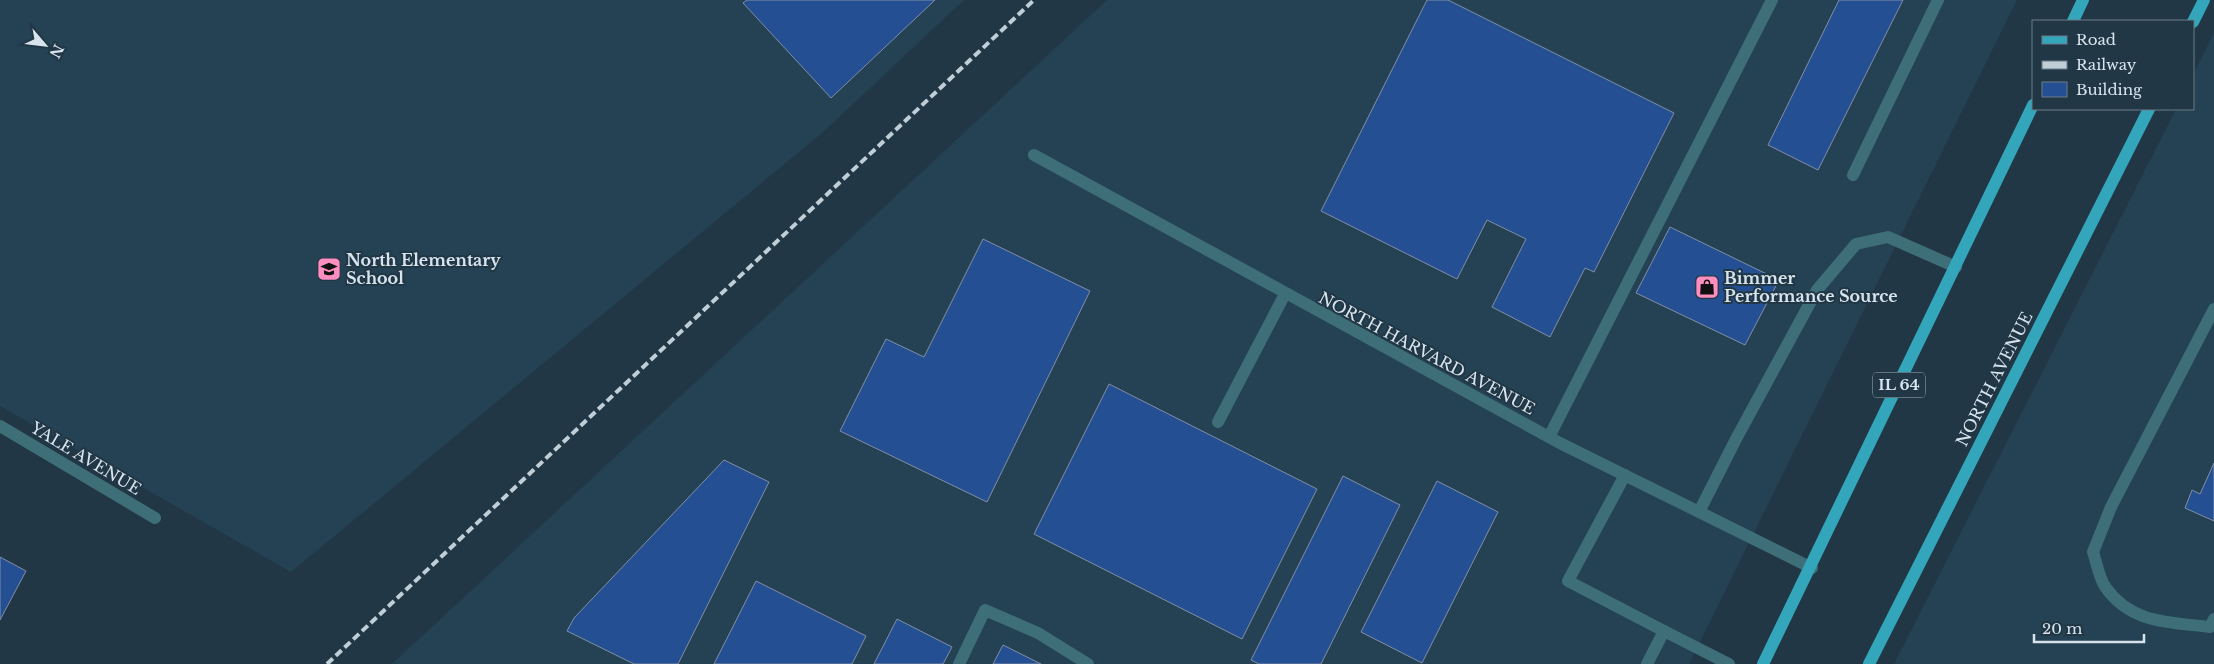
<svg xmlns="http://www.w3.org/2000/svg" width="2214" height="664" font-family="'Libre Baskerville',serif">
<rect width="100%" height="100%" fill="#213745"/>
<g fill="#244253">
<polygon points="0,0 964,0 822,133 291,572 0,406"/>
<polygon points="1107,0 2017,0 1689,664 392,664"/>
<polygon points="2214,33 2214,664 1894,664 2176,109 2193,109 2193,75"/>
</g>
<g fill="#244f92" stroke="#818fa5">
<polygon points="747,0 935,0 831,98 743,3"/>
<polygon points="1427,0 1448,0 1674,113 1594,272 1585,268 1550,337 1492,307 1526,239 1487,220 1457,279 1321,211"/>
<polygon points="1839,0 1903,0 1818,170 1768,145"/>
<polygon points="1670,227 1779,280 1745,345 1636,293"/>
<polygon points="983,239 1090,291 987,502 840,431 886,339 924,357"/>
<polygon points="1109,384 1317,489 1242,639 1034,534"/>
<polygon points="724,460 769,482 678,664 634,664 567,631 574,618"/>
<polygon points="2214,463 2214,521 2185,508 2192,490 2200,494"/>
<polygon points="1343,476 1400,505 1321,664 1259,664 1251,660"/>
<polygon points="1437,481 1498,512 1422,663 1361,632"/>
<polygon points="0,557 26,571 0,620"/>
<polygon points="756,581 866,636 852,664 714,664"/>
<polygon points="897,619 952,647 943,664 874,664"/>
<polygon points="1003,645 1041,664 993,664"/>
</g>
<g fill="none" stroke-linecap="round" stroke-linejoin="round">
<g stroke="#3e6e78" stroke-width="12">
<polyline points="1853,175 1938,0"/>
<path d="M 2214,309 L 2111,507 L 2093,552 C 2097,563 2099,579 2106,588 C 2132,624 2170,622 2210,627 L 2214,619"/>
<polyline points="1218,422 1285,294"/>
<polyline points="1549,437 1772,0"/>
<polyline points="1625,475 1568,581 1664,631"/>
<polyline points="1699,512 1736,439 1817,290 1856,244 1888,237 1956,267"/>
<polyline points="959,664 985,610 1038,633 1088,664"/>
<polyline points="1647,664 1664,631 1729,664"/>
</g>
<g stroke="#3e6e78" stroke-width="12">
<polyline points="1034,155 1558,442 1812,568"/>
<polyline points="0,426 155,518"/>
</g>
<g stroke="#33a6bb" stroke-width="12">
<polyline points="2073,21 2083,0"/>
<polyline points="2193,22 2204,0"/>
<polyline points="1763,664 2033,105"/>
<polyline points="1869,664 2149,109"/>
</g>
<polyline stroke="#c0ced7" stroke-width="4" stroke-dasharray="8 4" stroke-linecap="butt" points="327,664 1034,0"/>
</g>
<defs>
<g id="school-square" transform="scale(1.25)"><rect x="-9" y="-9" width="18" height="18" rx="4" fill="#fd8ebf" stroke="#213745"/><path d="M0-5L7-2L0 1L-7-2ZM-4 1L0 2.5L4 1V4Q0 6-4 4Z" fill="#111"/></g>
<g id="shop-square" transform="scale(1.25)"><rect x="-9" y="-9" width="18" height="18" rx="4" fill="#fd8ebf" stroke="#213745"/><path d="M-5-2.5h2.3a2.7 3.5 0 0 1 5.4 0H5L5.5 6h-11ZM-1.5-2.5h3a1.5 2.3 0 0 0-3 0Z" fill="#111"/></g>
</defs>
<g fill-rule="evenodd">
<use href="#school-square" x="329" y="269"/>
<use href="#shop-square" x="1707" y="287"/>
</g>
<g text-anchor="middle" stroke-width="4" stroke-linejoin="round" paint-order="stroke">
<rect fill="#213745" stroke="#a0b0bb" stroke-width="1" x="1873" y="372.5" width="52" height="25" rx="4"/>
<g font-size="15" font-weight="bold" fill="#d7e4ed">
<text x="1899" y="390">IL 64</text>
</g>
<g font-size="16" font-weight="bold" fill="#d7e4ed" stroke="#213745" text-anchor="start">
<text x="346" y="266">North Elementary<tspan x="346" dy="18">School</tspan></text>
<text x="1724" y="284">Bimmer<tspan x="1724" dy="18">Performance Source</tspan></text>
</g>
<g font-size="16" fill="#d7e4ed" stroke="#213745">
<text transform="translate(1427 353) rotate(28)" y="6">NORTH HARVARD AVENUE</text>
<text transform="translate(1994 379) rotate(-63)" y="6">NORTH AVENUE</text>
<text transform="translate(86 458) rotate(31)" y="6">YALE AVENUE</text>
</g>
</g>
<rect x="2032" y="20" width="162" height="90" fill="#213745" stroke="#6a7c88"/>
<rect x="2042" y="36" width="25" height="8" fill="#33a6bb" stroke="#6a7c88"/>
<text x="2076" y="45" font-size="15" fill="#d7e4ed">Road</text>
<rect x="2042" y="61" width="25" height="8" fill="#c0ced7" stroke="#6a7c88"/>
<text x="2076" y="70" font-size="15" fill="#d7e4ed">Railway</text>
<rect x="2042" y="82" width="25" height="15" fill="#244f92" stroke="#6a7c88"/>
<text x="2076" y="95" font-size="15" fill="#d7e4ed">Building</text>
<g transform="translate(45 45) rotate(118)" stroke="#213745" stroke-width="4" paint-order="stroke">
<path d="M0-4L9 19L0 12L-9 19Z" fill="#d7e4ed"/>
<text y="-8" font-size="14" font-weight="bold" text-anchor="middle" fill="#d7e4ed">N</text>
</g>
<path d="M2034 634v8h110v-8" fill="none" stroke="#d7e4ed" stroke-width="2.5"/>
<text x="2042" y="634" font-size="15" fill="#d7e4ed" stroke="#213745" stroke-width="4" paint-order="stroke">20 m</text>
</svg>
